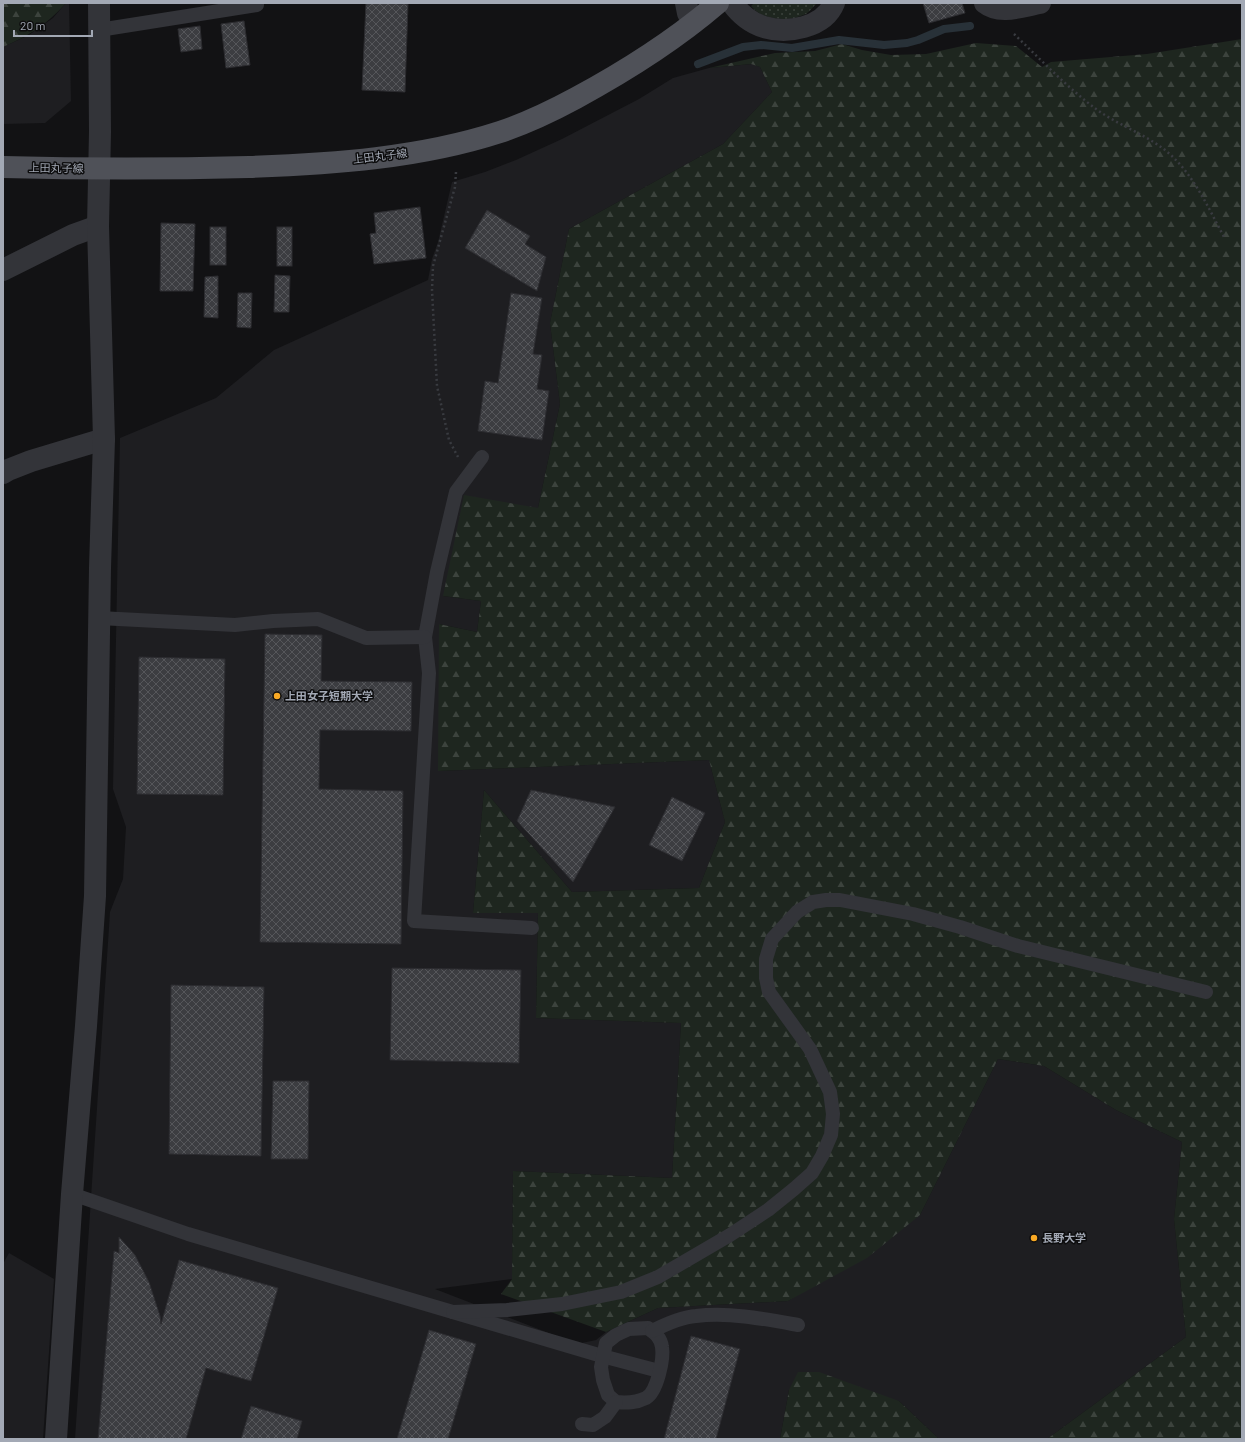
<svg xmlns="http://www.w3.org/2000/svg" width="1245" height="1442" font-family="Barlow,'Noto Sans JP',sans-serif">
<defs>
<pattern id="grass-dots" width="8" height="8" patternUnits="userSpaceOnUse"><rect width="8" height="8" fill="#1e261f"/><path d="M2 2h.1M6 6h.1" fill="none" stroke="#3c433d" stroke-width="1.8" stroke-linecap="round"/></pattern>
<pattern id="forest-firs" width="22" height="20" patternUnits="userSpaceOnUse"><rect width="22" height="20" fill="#1e261f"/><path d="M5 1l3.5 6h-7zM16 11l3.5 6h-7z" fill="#3c433d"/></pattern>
<pattern id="building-cross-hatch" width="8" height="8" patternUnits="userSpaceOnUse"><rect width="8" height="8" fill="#3c3d41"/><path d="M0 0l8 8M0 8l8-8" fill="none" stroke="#55565a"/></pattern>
</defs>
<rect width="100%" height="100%" fill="#121214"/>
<g fill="#1e1e21">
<polygon points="66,3 69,3 71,101 45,123 3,124 3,47 29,35 53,18"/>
<polygon points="752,64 760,67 772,92 723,144 569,229 550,323 560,404 538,508 443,596 481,601 477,632 439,624 439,771 709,760 725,822 699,888 572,892 484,790 473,913 538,913 536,1018 681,1023 672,1178 513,1171 512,1279 435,1289 577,1344 596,1340 606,1332 658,1308 788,1301 920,1215 998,1059 1044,1066 1116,1110 1182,1142 1174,1219 1186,1337 1047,1439 939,1439 899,1401 789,1390 780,1439 75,1439 110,912 123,879 126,827 113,789 120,438 216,398 274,350 428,280 432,259 438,242 452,182 485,172 516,160 562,139 639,99 673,78 709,68"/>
<polygon points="9,1253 54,1279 43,1439 3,1439 3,1264"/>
</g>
<path fill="url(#grass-dots)" d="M 754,3 L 817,3 C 814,6 810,11 806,14 C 789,22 763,21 751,6 Z"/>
<g fill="url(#forest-firs)">
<path d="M 3,3 L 66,3 C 46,25 30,35 3,47 Z"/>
<polygon points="1242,39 1242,1439 1047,1439 1186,1337 1174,1219 1182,1142 1116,1110 1044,1066 998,1059 920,1215 867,1258 788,1301 658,1308 606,1332 501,1294 512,1279 513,1171 672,1178 681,1023 536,1018 538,913 473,913 484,790 572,892 699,888 725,822 709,760 438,771 439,624 477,632 481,601 443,596 464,495 538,508 560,404 550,323 569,229 723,144 772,92 760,67 751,64 709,68 775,53 815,51 842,44 862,50 891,55 926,54 976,43 1016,46 1042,67 1051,62 1147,54"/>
<polygon points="798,1372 819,1372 899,1401 939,1439 780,1439 789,1390"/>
</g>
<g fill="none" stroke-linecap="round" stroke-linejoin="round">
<polyline stroke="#283138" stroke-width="8" points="698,64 743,47 761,45 792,48 839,40 884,45 907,43 918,40 944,29 970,26"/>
</g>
<g fill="url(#building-cross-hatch)" stroke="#2c2c30">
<polygon points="366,3 408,4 405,92 362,90"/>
<polygon points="923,3 962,3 965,13 929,23"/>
<polygon points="244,21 250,65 226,68 221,24"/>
<polygon points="200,26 202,49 181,52 178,29"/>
<polygon points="420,207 426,258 374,264 370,234 376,233 374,213"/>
<polygon points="487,210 530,236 525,244 546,257 537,291 465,248"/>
<polygon points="161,223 195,224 193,291 160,291"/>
<rect x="210" y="227" width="16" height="38"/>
<rect x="277" y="227" width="15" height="39"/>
<polygon points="275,275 290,276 289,312 274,312"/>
<polygon points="218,276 218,318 204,317 205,277"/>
<polygon points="238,293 252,293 251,328 237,327"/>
<polygon points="511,293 542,298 533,354 542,355 537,389 549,391 542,440 478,431 485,381 498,383"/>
<polygon points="265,634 322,635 321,681 412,682 411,731 320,730 319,789 403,791 401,944 260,942"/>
<polygon points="139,657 225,659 223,795 137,794"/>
<polygon points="531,790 615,807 573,882 517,821"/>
<polygon points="672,797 705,813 682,861 649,845"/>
<polygon points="392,968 521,970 519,1063 390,1060"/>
<polygon points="171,985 264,987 261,1156 169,1154"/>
<polygon points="273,1081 309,1081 308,1159 271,1159"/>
<polygon points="119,1237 135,1255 149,1282 160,1316 161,1324 179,1260 278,1288 251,1381 206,1368 186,1439 98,1439 114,1251 119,1253"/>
<polygon points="429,1330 476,1344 448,1439 397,1439"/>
<polygon points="691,1336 740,1349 716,1439 664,1439"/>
<polygon points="251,1406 302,1421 297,1439 241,1439"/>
</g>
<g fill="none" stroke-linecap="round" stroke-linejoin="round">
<g stroke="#393b40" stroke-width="2.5" stroke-dasharray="2 3" stroke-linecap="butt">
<path d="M 1014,34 C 1039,58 1064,84 1092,106 C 1117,126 1151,135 1174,158 C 1196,180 1209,209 1224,237"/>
<polyline points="456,172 455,187 433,266 432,290 437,386 449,440 458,457"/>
</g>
<g stroke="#333439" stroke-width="14">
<polyline points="99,30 257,5"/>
<polyline points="482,457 456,492 437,572 425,637 429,673 414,921 532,928"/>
<polyline points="99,618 235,625 273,621 318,619 366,638 425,637"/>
<polyline points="72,1194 188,1234 602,1356 659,1371"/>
<polyline points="453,1312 507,1310 562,1304 621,1292 658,1277 730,1235 768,1210 794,1189 812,1173 822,1156 831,1135 833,1114 830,1092 810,1049 769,992 766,978 766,959 772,939 797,912 813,902 826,900 840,900 913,914 960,927 1018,946 1206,992"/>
<path d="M 648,1328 C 655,1333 661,1338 662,1347 C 664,1359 657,1392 646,1398 C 636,1403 627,1403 616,1402 L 608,1395 L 603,1380 L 601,1367 L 606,1343 L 616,1335 L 629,1329 Z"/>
<path d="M 652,1331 C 666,1324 681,1317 696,1316 C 730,1312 765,1319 798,1325"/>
<polyline points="582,1424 593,1425 605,1417 616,1402"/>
</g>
<g stroke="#333439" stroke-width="22">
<polyline points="686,3 688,13 693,23"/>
<path d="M 732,3 C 740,14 751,23 764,27 C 787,34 824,28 834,3"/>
<path d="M 985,3 C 1000,15 1023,6 1040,3"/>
<polyline points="3,270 73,235 98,226"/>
<polyline points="3,473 8,470 31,461 104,439"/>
</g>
<polyline stroke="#333439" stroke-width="22" points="56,1439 72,1194 86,1026 95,896 100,568 104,439 98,226 100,132 99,3"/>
<path stroke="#4f5158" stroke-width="22" d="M 3,167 C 85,169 167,169 249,167 C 333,164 420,158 500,132 C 527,123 552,111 576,98 C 626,71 675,40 718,3"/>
</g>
<g fill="#f9a924" stroke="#0d0d0e" stroke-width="1.5">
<circle cx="277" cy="696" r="4"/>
<circle cx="1034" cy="1238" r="4"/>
</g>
<g text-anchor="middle" stroke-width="3" stroke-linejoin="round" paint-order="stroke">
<g font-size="11" fill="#a3a9b5" stroke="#0d0d0e">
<text transform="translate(380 156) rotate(-7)" y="4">上田丸子線</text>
<text transform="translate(56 168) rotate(1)" y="4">上田丸子線</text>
</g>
<g font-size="11" font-weight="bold" fill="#a3a9b5" stroke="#0d0d0e" text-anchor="start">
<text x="285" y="700">上田女子短期大学</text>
<text x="1042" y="1242">長野大学</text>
</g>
</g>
<rect width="1245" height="1442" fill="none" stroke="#a3a9b5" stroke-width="8"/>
<path d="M14 30v6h78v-6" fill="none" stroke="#a3a9b5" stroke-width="2"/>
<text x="20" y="30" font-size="12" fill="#a3a9b5" stroke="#0d0d0e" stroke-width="3" paint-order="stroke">20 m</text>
</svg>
